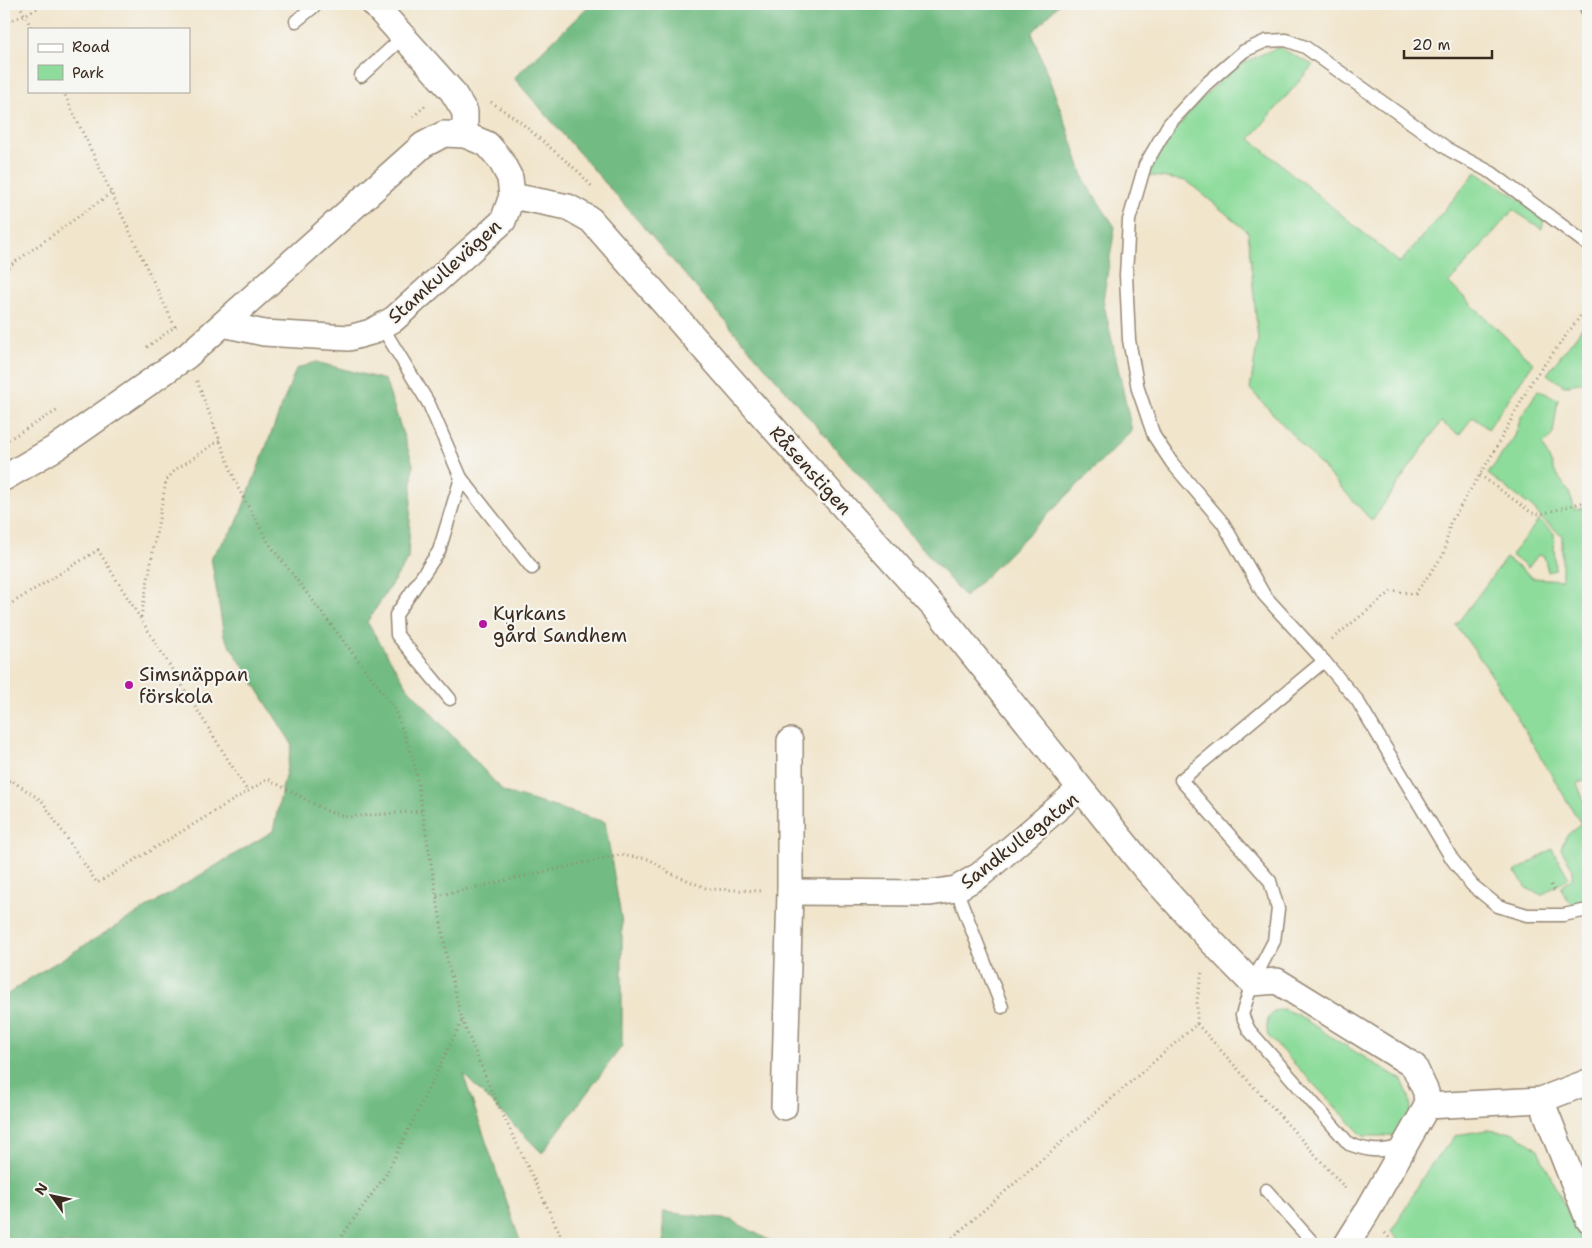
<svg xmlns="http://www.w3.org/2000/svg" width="1592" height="1248" font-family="'Shantell Sans',sans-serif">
<rect width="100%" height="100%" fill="#f6f6f2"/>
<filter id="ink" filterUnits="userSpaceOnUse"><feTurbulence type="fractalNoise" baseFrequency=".02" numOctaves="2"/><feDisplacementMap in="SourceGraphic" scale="10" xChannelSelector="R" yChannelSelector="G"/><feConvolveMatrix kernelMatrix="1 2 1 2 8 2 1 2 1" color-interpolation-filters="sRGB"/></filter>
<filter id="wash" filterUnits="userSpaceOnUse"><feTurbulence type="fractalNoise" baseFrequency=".0096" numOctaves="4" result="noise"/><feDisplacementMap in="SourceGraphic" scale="20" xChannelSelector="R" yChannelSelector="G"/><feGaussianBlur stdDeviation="1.12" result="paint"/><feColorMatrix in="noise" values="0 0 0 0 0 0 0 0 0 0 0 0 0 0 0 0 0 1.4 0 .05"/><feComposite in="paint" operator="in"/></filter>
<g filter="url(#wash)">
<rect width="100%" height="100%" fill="#f1e5cc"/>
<g fill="#8ddc9b" stroke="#64835c">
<path d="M 1278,47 L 1313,65 L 1250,139 L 1400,263 L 1476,172 L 1514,195 L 1545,218 L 1542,229 L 1513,210 L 1449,283 L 1533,363 L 1488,429 L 1473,417 L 1459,435 L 1441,422 L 1372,521 L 1250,389 L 1258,339 L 1248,232 L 1187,181 L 1146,175 C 1172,134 1194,101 1233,70 C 1244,61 1264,54 1278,47 Z"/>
<polygon points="1588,320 1588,381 1564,386 1547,374"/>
<polygon points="1538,390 1558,399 1553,434 1543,445 1555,472 1569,492 1575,510 1588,507 1588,778 1577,783 1588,812 1588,899 1572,904 1566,898 1561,888 1572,878 1573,869 1561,849 1566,836 1581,824 1489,671 1456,625 1506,558 1533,578 1562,580 1562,535 1544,521 1533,508 1488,474 1515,436 1521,417"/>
<polygon points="1539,520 1554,533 1555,570 1548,572 1544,556 1538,555 1528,568 1511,555"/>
<polygon points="1552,849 1569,878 1542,895 1528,889 1515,872"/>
<path d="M 1283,1009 L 1298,1015 L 1336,1040 L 1402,1080 L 1409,1096 L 1412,1114 L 1395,1136 L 1363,1136 L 1268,1036 C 1265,1022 1268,1011 1283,1009 Z"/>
<polygon points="1487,1130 1515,1133 1538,1150 1583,1244 1402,1244 1391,1232 1429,1167 1456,1135"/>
</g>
<g fill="#72bc83" stroke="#567350">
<polygon points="591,4 1059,4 1032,33 1067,127 1085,182 1115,227 1103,300 1132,431 965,597 514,78"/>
<polygon points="316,362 385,380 413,464 408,559 367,622 408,688 504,792 605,822 622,923 622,1046 542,1153 463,1074 521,1244 4,1244 4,997 29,979 273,831 292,744 224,636 211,557 236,525 296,369"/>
<polygon points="663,1212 731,1220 776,1244 664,1244"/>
</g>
</g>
<g filter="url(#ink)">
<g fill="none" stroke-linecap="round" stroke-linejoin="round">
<g stroke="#968875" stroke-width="15">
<g id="service">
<polyline points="1587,10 1588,8"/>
<polyline points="296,21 317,4"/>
<polyline points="361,76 403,37"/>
<polyline points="1588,245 1492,173 1451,151 1305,47 1286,40 1266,41 1244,51 1206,84 1169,124 1145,165 1129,220 1126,275 1129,340 1138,389 1154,436 1172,463 1223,523 1264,595 1324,661 1357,700 1452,859 1472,885 1498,906 1527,915 1563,915 1588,910"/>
<polyline points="382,327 429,404 461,478 439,551 396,615 397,635 450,699"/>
<polyline points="461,478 532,568"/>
<path d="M 1324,661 L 1181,780 L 1270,881 L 1278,909 L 1274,941 L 1252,983 L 1242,1015 L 1249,1030 L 1349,1144 C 1371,1152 1381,1152 1403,1146"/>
<polyline points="956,889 1002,1007"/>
<polyline points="1266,1190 1314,1244"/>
</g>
</g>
<g stroke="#968875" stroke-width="28">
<g id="minor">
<polyline points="374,4 452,91 465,112 465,135"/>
<polyline points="512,196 568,207 591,220 806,465 941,615 1143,866 1213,943 1252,983 1277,981 1414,1066 1426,1092 1427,1106 1541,1100 1588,1082"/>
<polyline points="4,478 57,447 187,356 423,145 444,134 465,135 487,144 500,159 510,178 512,196 503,221 394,319 371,332 349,338 264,333 223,324"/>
<polyline points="790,892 930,893 956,889 980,875 1080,789"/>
<polyline points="1541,1100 1588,1219"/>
<polyline points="784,1107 790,892 790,741"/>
<polyline points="1347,1244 1367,1212 1427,1106"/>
</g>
</g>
<g stroke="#968875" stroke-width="3" stroke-dasharray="1 4" stroke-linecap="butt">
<polyline points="19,4 32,29"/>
<polyline points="4,23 25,15 45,4"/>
<polyline points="63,91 175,327"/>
<polyline points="491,102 519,121 580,173 593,188"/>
<polyline points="413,117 427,104"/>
<polyline points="4,270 111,193"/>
<polyline points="147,347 176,326"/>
<polyline points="197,381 238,488 270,545 394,707 414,761 447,959 462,1020 491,1090 565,1244"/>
<polyline points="4,442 58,410"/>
<polyline points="1480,475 1532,513 1541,514 1588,501"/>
<polyline points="4,608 98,550 248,792"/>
<polyline points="141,617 166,481 175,470 220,440"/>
<polyline points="1332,639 1392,591 1415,594 1444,554 1450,523 1495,450 1532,381 1588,306"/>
<polyline points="4,782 11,780 42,801 97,883 268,779 329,812 348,817 422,811"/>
<polyline points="1551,885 1556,893"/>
<polyline points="437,896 619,855 649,859 670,873 708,889 764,891"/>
<polyline points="1197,1024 1348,1191"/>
<polyline points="1385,1233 1395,1244"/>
<polyline points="336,1244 387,1173 462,1021"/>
<polyline points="945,1244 1197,1024 1197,1000 1202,972"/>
</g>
<use href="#service" stroke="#fff" stroke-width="12"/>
<use href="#minor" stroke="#fff" stroke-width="25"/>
</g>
</g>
<g fill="#b5179e" stroke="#f6f6f2" stroke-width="2">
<circle cx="483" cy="624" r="5"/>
<circle cx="129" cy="685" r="5"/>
</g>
<g text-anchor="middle" stroke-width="4.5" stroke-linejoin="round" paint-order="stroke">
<g font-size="19" fill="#3b2a1e" stroke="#f6f6f2">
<text transform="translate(444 271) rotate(-42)" y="7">Stamkullevägen</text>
<text transform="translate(811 470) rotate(48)" y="7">Råsenstigen</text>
<text transform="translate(1019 840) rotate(-38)" y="7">Sandkullegatan</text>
</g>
<g font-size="19" fill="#3b2a1e" stroke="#f6f6f2" text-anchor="start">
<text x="493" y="620">Kyrkans<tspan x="493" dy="22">gård Sandhem</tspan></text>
<text x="139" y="681">Simsnäppan<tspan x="139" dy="22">förskola</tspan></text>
</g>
</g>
<rect width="1592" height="1248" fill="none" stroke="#f6f6f2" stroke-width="20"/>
<rect x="28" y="28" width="162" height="65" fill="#f6f6f2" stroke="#aba49d"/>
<rect x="38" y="44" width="25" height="8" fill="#ffffff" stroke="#aba49d"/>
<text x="72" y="52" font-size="15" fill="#3b2a1e">Road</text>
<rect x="38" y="65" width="25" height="15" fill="#8ddc9b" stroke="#aba49d"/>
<text x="72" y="78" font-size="15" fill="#3b2a1e">Park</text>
<g transform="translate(52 1196) rotate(303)" stroke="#f6f6f2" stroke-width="4" paint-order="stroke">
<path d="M0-4L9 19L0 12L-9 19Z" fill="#3b2a1e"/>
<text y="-8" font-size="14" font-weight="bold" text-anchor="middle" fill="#3b2a1e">N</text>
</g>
<path d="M1404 50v8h88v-8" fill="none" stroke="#3b2a1e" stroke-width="2.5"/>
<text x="1412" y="50" font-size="15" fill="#3b2a1e" stroke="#f6f6f2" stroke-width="4" paint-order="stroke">20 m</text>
</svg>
